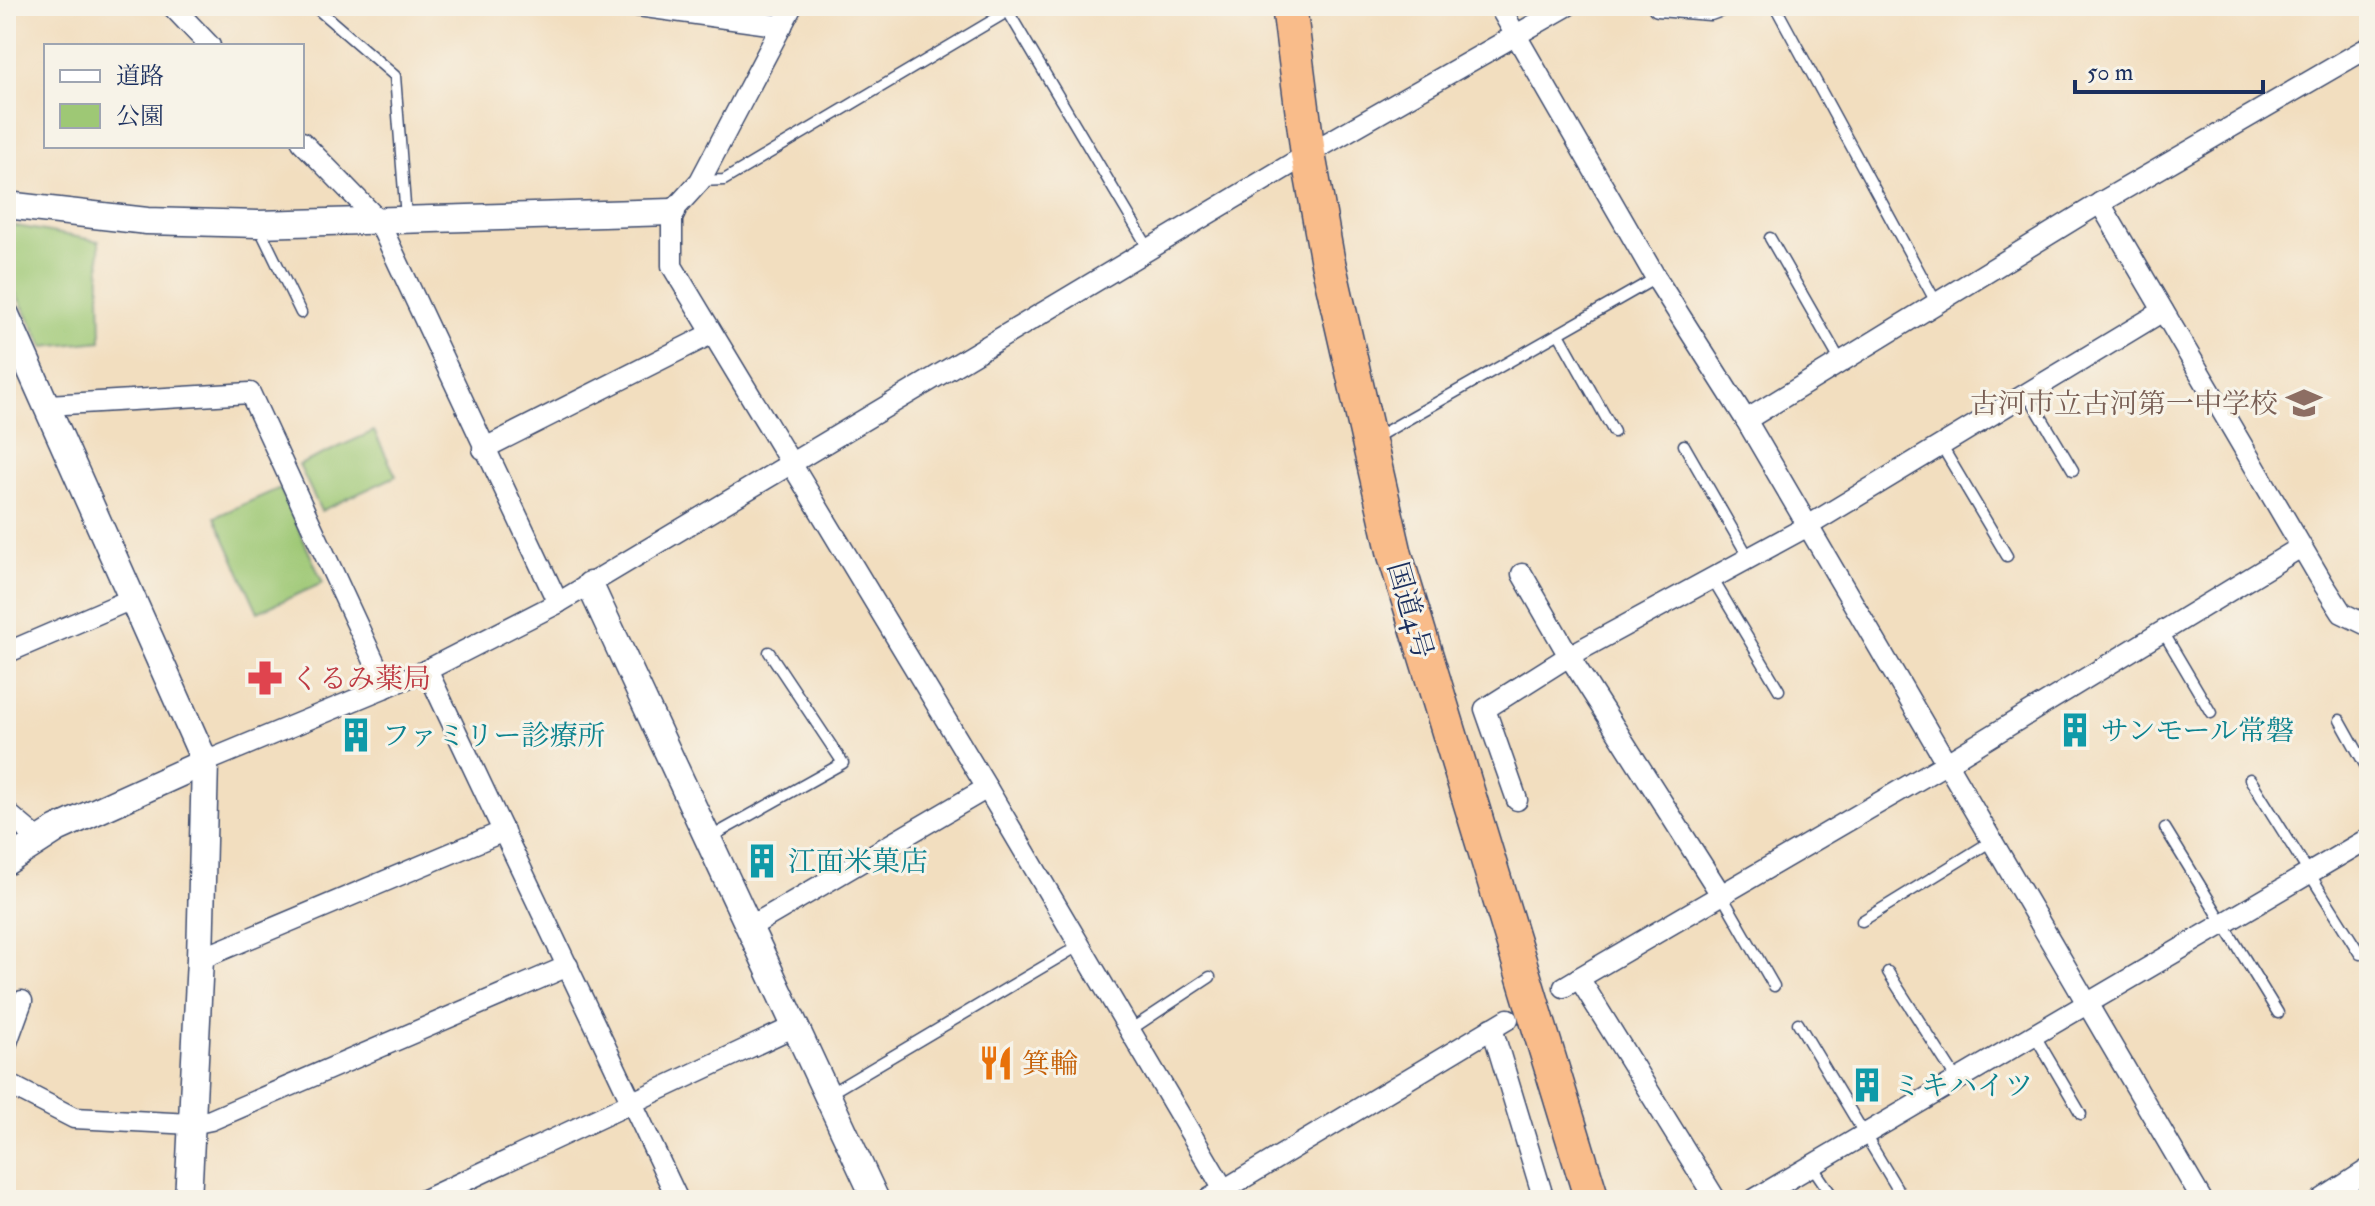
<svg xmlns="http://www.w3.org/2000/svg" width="2375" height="1206" font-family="'IM FELL Double Pica','Noto Serif JP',serif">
<rect width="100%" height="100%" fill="#f7f3e8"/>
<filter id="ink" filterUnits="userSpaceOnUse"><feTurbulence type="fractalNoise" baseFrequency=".0125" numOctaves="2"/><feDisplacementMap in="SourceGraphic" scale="16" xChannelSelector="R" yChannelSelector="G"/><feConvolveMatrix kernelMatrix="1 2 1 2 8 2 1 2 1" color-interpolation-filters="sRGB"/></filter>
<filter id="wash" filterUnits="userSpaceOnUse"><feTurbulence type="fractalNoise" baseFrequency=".006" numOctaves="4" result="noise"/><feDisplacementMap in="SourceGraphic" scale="32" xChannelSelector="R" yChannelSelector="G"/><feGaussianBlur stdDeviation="1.8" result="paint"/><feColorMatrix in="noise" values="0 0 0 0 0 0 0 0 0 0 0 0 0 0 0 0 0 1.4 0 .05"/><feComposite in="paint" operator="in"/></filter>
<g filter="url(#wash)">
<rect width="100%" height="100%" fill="#f2debf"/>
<g fill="#9ec875" stroke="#5c7c6a" stroke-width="2">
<polygon points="6,224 99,241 101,341 44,347 6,275"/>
<polygon points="374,431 396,476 321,511 299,465"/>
<polygon points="280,488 323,583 258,612 215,517"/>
</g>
</g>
<g filter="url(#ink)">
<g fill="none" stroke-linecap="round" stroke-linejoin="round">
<g stroke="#3b496d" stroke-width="13">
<g id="service">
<polyline points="314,6 395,76 406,218"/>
<polyline points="1775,6 1937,304"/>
<polyline points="1006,8 1149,249"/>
<polyline points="700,181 724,180 1017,6"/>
<polyline points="258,225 301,313"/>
<polyline points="1770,238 1841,362"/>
<polyline points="1559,334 1614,432"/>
<polyline points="2027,393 2073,470"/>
<polyline points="1373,439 1656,278"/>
<polyline points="1684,445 1749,558"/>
<polyline points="1941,445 2007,556"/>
<polyline points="1712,578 1779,690"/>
<polyline points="2162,630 2211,713"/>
<polyline points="2340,720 2369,772"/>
<polyline points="2250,779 2360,954"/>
<polyline points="2165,828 2278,1013"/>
<polyline points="709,838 843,763 769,652"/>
<polyline points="1721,894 1774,986"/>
<polyline points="1862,921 1990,842"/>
<polyline points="1888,972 1957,1080"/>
<polyline points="1798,1023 1904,1200"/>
<polyline points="1130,1030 1210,977"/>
<polyline points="2034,1034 2081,1114"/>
<polyline points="827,1095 1080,945"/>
<polyline points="1812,1166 1835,1200"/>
</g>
</g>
<g stroke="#3b496d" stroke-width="23">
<g id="minor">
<polyline points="172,6 210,46"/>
<polyline points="638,6 782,26"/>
<polyline points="792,6 700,181 672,212 672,266 987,788 1230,1200"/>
<polyline points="1499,6 1656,278 1746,420 2202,1200"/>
<polyline points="1658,6 1710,10 1721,6"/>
<polyline points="302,142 378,220 558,603"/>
<polyline points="2100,203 2324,585 2342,613 2369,626"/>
<polyline points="48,405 250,393 386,687"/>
<polyline points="1746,420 2100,203 2369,47"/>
<polyline points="483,449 711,334"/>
<polyline points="1522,574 1569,656 1808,526 2163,311"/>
<polyline points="6,653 134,598"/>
<polyline points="427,670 678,1200"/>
<polyline points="205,762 427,670 558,603 1308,154 1567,6"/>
<polyline points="1517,800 1485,709 1569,656 1720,893"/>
<polyline points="6,812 38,839"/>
<polyline points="748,928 987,788"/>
<polyline points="200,959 504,831"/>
<polyline points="1579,978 1947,763 2301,547"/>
<polyline points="1564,987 1579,978 1716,1200"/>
<polyline points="1492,1028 1544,1200"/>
<polyline points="6,1045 22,1001"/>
<polyline points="6,1083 74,1118 192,1124 211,1120 568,966"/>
<polyline points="424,1200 793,1027"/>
<polyline points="1207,1200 1508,1019"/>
<polyline points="1753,1200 2369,838"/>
<polyline points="2321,1200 2369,1169"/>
</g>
</g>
<g stroke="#3b496d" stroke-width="29">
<g id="tertiary">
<polyline points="6,205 147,221 258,224 672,212"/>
<polyline points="6,315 205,762 200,959 188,1200"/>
<polyline points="590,585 876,1200"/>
<polyline points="6,862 57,829 205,762"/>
</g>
</g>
<g stroke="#3b496d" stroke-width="37">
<polyline id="trunk" points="1289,6 1308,154 1327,258 1395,555 1592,1200"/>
</g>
<use href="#service" stroke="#fff" stroke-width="10"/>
<use href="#minor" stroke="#fff" stroke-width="20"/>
<use href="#tertiary" stroke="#fff" stroke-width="26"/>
<use href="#trunk" stroke="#f9bc8a" stroke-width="34"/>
</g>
</g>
<defs>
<g id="school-bare" transform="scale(2.76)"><path d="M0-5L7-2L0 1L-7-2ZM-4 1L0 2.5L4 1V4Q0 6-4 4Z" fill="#8d6e63" stroke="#f7f3e8" stroke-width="2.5" paint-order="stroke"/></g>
<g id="pharmacy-bare" transform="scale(2.76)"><path d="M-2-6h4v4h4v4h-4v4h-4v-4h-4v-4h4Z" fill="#e0444e" stroke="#f7f3e8" stroke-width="2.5" paint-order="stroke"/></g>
<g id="building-bare" transform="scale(2.76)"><path d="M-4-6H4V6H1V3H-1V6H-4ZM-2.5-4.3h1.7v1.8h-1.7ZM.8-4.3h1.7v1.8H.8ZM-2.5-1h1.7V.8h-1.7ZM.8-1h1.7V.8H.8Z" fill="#0f9aa8" stroke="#f7f3e8" stroke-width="2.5" paint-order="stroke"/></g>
<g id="restaurant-bare" transform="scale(2.76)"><path d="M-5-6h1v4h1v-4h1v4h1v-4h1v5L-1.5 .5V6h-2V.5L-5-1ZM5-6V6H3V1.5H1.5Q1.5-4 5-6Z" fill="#e8710a" stroke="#f7f3e8" stroke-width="2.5" paint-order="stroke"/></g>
</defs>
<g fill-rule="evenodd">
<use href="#school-bare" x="2304" y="403"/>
<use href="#pharmacy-bare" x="265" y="678"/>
<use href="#building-bare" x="2075" y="730"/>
<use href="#building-bare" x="356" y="735"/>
<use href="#building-bare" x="762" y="861"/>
<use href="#restaurant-bare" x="996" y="1063"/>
<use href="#building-bare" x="1867" y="1085"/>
</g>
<g text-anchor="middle" stroke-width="6" stroke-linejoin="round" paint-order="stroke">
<g font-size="28" fill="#785e54" stroke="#f7f3e8" text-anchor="end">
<text x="2278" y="413">古河市立古河第一中学校</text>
</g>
<g font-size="28" fill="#1b2f5e" stroke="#f7f3e8">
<text transform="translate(1411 610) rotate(74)" y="10">国道4号</text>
</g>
<g font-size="28" fill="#be3a42" stroke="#f7f3e8" text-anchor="start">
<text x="291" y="688">くるみ薬局</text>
</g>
<g font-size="28" fill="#0d838f" stroke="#f7f3e8" text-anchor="start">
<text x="2101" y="740">サンモール常磐</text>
<text x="382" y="745">ファミリー診療所</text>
<text x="788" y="871">江面米菓店</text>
<text x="1893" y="1095">ミキハイツ</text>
</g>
<g font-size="28" fill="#c56008" stroke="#f7f3e8" text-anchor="start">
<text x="1022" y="1073">箕輪</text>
</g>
</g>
<rect width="2375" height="1206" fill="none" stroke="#f7f3e8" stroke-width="32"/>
<rect x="44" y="44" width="260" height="104" fill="#f7f3e8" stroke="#9fa5b1" stroke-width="2"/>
<rect x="60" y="70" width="40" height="12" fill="#ffffff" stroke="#9fa5b1" stroke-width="2"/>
<text x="116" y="84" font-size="24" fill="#1b2f5e">道路</text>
<rect x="60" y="104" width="40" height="24" fill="#9ec875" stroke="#9fa5b1" stroke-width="2"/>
<text x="116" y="124" font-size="24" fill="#1b2f5e">公園</text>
<path d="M2075 80v12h188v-12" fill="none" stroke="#1b2f5e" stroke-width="4"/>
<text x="2087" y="80" font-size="24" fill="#1b2f5e" stroke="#f7f3e8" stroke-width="6" paint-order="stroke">50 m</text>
</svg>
